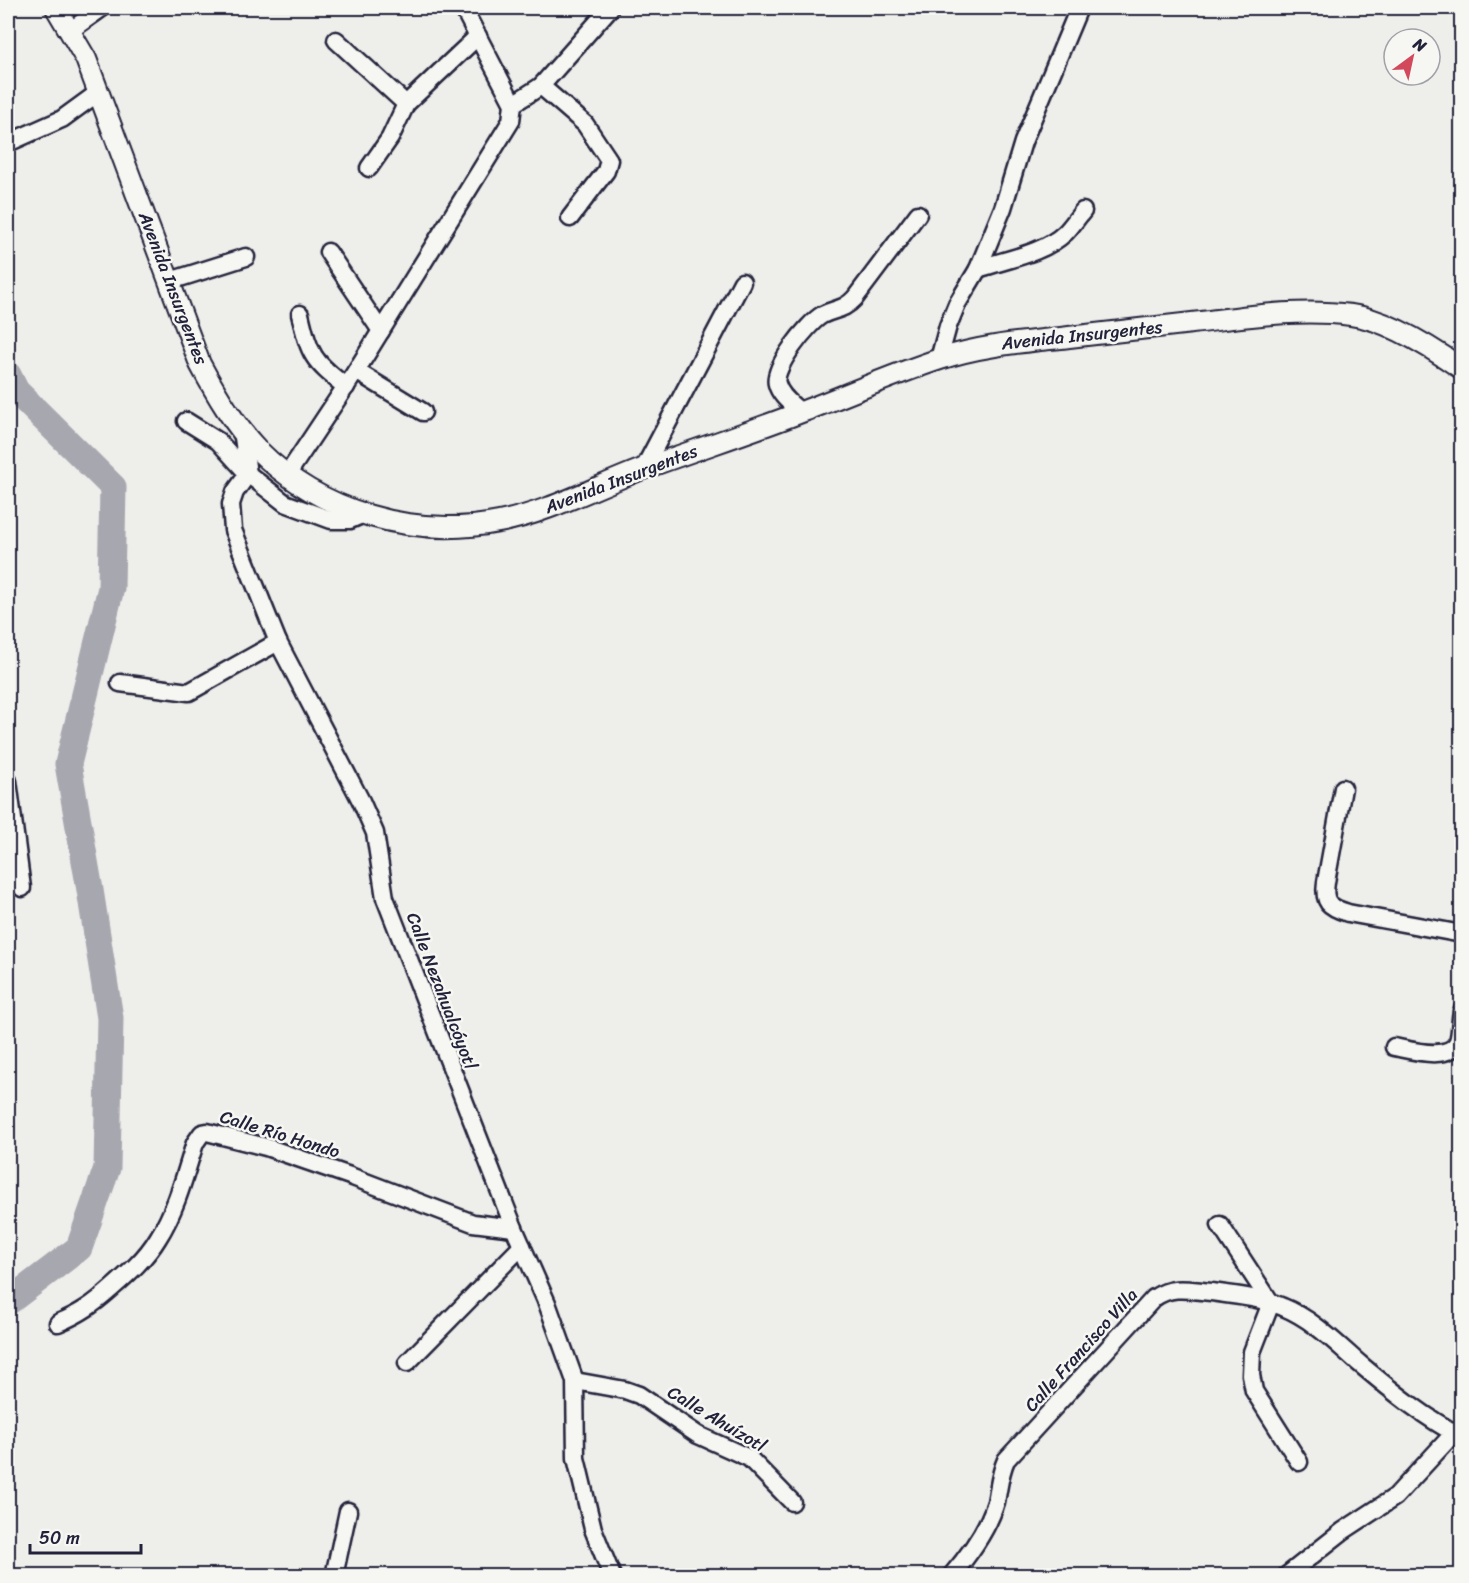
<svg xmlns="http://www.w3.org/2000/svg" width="1469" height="1583" font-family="Sriracha,sans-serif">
<rect width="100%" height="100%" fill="#eeeeeb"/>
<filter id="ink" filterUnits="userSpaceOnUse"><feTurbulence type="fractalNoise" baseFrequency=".0167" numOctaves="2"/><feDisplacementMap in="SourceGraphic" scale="12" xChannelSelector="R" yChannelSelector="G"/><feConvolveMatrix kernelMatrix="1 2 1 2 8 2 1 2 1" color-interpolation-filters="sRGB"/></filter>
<g filter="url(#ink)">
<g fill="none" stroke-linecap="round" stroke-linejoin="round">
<polyline stroke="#a7a7af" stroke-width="27" points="8,375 16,391 113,487 111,588 68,764 90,890 110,1018 107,1168 79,1248 8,1302"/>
<g stroke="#22223b" stroke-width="21">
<g id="minor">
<polyline points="71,30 102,8"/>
<polyline points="336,40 406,104"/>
<polyline points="541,86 585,124 609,160 606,171 570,218"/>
<polyline points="513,104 541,86 610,8"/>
<polyline points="8,143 62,119 99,92"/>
<polyline points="369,168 390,138 406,104 478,36"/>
<polyline points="328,252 381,331"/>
<path d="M 978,269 C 1006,259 1043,254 1065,233 C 1071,227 1077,218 1083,211"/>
<polyline points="170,281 246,257"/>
<path d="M 300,314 C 310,356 312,360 346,387"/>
<polyline points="939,359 948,326 957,304 978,269 1003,208 1023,142 1079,8"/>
<polyline points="356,371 423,412"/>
<path d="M 801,413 C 792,404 780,396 777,384 C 772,368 808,323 822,315 C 835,308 843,311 855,298 L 918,214"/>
<polyline points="186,421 218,441 248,474 285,503 331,520 350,520 364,514"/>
<polyline points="242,430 248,474 235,492 231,504 233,530 278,642 361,801 375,833 385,898 514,1228 547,1303 575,1381 576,1458 593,1529 612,1576"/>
<polyline points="644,468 742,282"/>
<polyline points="287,475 356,371 511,121 513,104 463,8"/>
<polyline points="120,683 189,692 278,642"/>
<polyline points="8,781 22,888"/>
<path d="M 1343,788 L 1326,882 C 1323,903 1329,907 1348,913 L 1462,934"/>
<path d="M 1394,1047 C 1410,1050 1450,1062 1458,1041 C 1461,1032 1460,1020 1462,1011"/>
<polyline points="1220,1225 1271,1303 1252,1352 1251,1375 1254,1391 1299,1462"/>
<path d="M 58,1323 C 80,1314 94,1304 112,1288 C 129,1273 146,1258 158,1238 C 176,1210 185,1175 195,1143 L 202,1133 L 207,1132 L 266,1147 L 350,1176 L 473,1223 L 514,1228"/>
<polyline points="407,1363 522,1246"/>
<polyline points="575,1381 625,1390 639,1395 698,1435 749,1458 792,1502"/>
<polyline points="334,1576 348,1511"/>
<path d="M 951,1576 C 970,1554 988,1529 996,1502 C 999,1487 1000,1473 1006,1460 L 1154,1298 C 1173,1285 1188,1290 1211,1292 C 1234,1295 1262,1298 1283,1307 C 1313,1319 1337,1344 1360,1364 C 1392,1391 1425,1418 1462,1437"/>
<polyline points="1286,1576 1343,1531 1395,1497 1454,1433"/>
</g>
</g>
<g stroke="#22223b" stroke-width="24">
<path id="major" d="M 56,8 L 86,59 L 200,364 C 216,394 234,425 258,450 C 320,512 413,539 499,522 C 551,512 598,485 648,467 C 700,448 753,431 804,411 C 849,394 894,374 940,359 C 982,345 1025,342 1069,337 C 1110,332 1151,328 1192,323 C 1244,317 1298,308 1351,315 C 1387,319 1432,348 1462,369"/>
</g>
<use href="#minor" stroke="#f6f6f2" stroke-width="16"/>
<use href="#major" stroke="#f6f6f2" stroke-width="20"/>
</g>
</g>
<g text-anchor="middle" stroke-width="5" stroke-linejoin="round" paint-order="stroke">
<g font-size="18" fill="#22223b" stroke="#f6f6f2">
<text transform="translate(173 288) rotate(69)" y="6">Avenida Insurgentes</text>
<text transform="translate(1082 335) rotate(-6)" y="6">Avenida Insurgentes</text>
<text transform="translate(621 479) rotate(-21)" y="6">Avenida Insurgentes</text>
<text transform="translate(442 991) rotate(69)" y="6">Calle Nezahualcóyotl</text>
<text transform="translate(280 1134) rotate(17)" y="6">Calle Río Hondo</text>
<text transform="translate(1081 1350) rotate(-48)" y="6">Calle Francisco Villa</text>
<text transform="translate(717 1419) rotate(31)" y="6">Calle Ahuízotl</text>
</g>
</g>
<rect width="1469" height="1583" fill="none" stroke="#f6f6f2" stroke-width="30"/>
<rect x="15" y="15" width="1439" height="1553" fill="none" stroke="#22223b" stroke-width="2" filter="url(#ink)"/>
<g transform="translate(1412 57) rotate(33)"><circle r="28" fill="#f6f6f2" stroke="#a1a1a9" stroke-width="1.5"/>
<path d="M0-4.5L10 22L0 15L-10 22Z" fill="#d1495b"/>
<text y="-9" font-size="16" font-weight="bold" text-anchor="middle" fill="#22223b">N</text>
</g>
<path d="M30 1544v9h111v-9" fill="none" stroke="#22223b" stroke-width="3"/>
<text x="39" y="1544" font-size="18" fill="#22223b" stroke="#f6f6f2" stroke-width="4.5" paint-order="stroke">50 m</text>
</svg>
